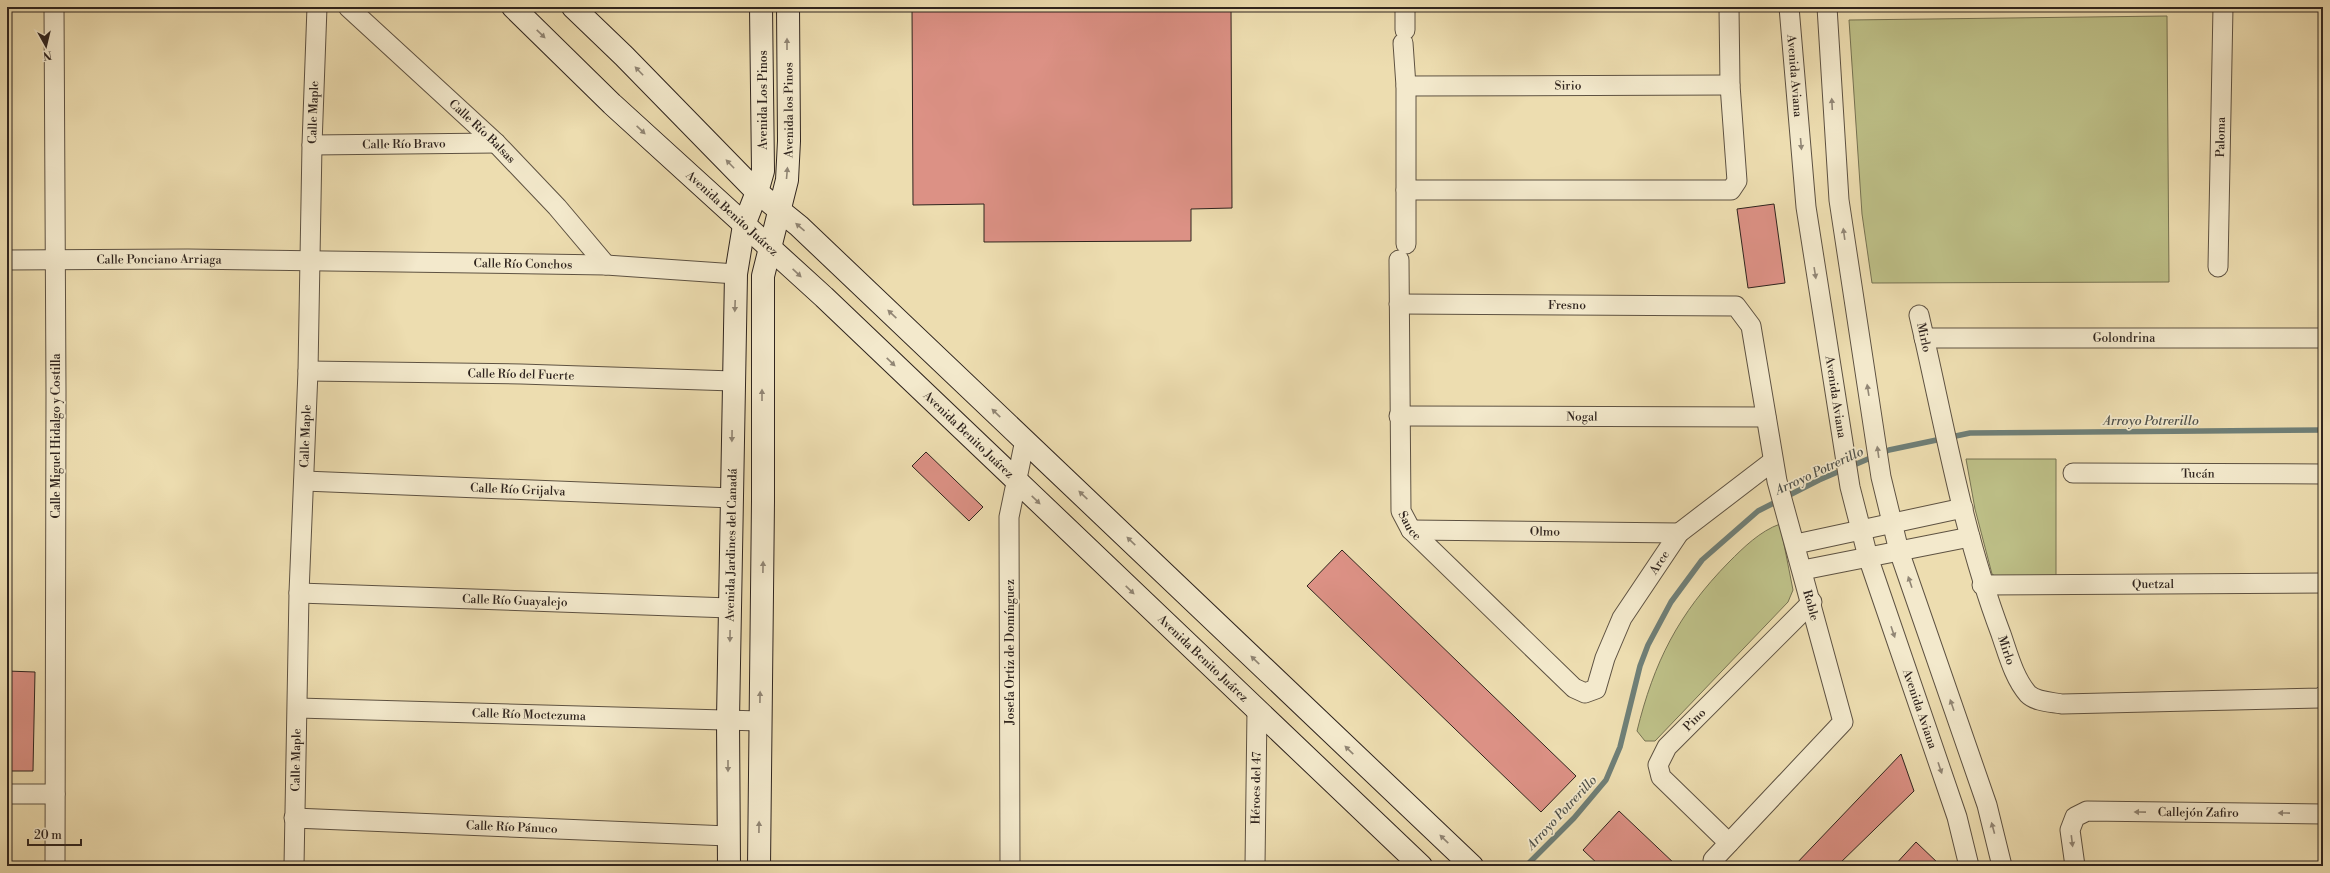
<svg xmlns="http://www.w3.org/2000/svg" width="2330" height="873" font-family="'Libre Bodoni',serif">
<rect width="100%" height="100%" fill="#edddb0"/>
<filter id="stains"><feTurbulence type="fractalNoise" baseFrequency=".005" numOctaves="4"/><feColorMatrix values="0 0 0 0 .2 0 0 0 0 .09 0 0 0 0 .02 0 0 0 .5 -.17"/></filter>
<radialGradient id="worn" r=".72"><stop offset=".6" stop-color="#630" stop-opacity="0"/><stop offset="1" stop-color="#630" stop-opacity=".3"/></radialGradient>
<g fill="#bdbf87" stroke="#767252">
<polygon points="2167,16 2169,282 1872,283 1862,214 1849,20"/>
<polygon points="1966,459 2056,459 2056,578 1998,578 1992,574 1975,509"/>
<path d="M 1780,524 L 1793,590 L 1788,602 L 1655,741 L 1645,741 L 1637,731 C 1654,662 1678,614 1729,562 C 1743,548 1760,531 1780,524 Z"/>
</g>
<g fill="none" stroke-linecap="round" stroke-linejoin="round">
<polyline stroke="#6f7f77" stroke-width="5.5" points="1526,866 1574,818 1606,780 1620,747 1640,666 1648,645 1671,602 1702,560 1758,511 1819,480 1889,450 1970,433 2323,430"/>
</g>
<g fill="#dc9185" stroke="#2f241e">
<polygon points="912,7 1231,7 1232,208 1191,209 1191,241 984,242 984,204 913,205"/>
<polygon points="1774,204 1785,283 1748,288 1737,209"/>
<polygon points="926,452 983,507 969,521 912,466"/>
<polygon points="1342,550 1576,776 1541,812 1307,586"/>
<polygon points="7,671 35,672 33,771 7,771"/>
<polygon points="1901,754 1914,791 1837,866 1794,866"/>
<polygon points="1619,811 1677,866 1600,866 1583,850"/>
<polygon points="1916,842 1940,865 1940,866 1894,866"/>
</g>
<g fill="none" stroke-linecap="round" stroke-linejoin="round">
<g stroke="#5e5242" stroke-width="21">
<g id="street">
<polyline points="54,7 56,391 55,866"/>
<path id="s1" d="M 348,7 L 496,143 L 557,207 L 606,265"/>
<polyline points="1405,7 1405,30"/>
<path id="s2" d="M 1789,7 L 1806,207 L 1850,487 L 1868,557 L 1957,817 L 1969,866"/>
<polyline points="1827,7 1839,200 1881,477 1899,551 1987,805 2002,866"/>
<polyline points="1403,43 1406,86 1406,244"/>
<path id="s3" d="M 1406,86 L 1730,85"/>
<path id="s4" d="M 312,145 L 496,143"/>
<polyline points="1406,190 1731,190 1737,181 1730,85 1729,7"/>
<path id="s5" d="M 7,260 L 188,259 L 606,265 L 736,274"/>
<path id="s6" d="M 1399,260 L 1401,511 L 1411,530 L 1574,688 L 1585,693 L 1596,689 L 1605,658 L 1622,618 L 1679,533 L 1773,461"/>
<path id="s7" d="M 2218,267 L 2223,7"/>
<path id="s8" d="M 1399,304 L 1736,306 L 1751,326 L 1777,481 L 1843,722 L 1713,860"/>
<path id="s9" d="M 1919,315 C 1944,422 1962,531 2001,634 C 2008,654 2014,678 2028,694 C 2036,702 2052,702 2062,704 L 2320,698 L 2323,696"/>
<path id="s10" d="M 1924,338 L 2323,338"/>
<path id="s11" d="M 308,371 L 521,374 L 733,381"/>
<path id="s12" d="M 1399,416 L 1766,417"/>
<path id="s13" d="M 2073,473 L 2323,474"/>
<path id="s14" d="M 304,481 L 732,498"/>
<path id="s15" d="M 1411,530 L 1679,533"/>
<polyline points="1796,544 1963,508"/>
<polyline points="1803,570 1970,537"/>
<path id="s16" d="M 1982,585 L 2323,583"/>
<path id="s17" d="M 299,593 L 730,608"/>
<path id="s18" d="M 298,708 L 760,721"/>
<polyline points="7,794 55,794"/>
<path id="s19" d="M 294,818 L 728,836"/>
<path id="s20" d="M 1729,843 L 1661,777 L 1658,765 L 1667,747 L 1812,602"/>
<path id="s21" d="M 294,866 L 299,593 L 308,371 L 312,145 L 317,7"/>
<polyline points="1010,866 1009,517 1025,440"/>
<path id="s22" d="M 1255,866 L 1257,710"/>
<path id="s23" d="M 2075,866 L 2070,830 L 2075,817 L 2087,811 L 2323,814"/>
</g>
</g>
<g stroke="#2f241e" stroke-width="24">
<g id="secondary">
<path id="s24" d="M 513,7 L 612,104 L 824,297 L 1421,866"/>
<polyline points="573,7 624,56 757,192 799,226 1472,866"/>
<path id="s25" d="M 729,866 L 728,719 L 736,274 L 744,225 L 757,192 L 763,171 L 761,7"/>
<path id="s26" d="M 759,866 L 763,501 L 763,276 L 787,180 L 789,141 L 788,7"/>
</g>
</g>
<use href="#street" stroke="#f3e9cc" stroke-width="19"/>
<use href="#secondary" stroke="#f3e9cc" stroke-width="22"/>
</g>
<defs><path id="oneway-solid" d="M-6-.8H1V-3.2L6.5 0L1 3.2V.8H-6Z"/></defs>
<g fill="#918675">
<use href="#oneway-solid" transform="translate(541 34) rotate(44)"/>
<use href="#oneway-solid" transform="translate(787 44) rotate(-90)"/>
<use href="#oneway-solid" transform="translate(639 71) rotate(-134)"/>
<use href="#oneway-solid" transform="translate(1832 104) rotate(-93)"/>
<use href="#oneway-solid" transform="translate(641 130) rotate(43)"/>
<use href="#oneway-solid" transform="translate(1801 144) rotate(85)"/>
<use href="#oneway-solid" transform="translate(730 164) rotate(-134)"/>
<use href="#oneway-solid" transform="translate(787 173) rotate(-85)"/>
<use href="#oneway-solid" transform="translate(800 227) rotate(-139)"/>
<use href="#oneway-solid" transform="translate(1844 234) rotate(-98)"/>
<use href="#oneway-solid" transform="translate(797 273) rotate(43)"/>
<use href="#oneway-solid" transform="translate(1815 273) rotate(81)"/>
<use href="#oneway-solid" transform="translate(735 306) rotate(92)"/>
<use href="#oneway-solid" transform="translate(892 314) rotate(-137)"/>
<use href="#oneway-solid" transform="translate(891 362) rotate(44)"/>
<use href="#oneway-solid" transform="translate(1868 390) rotate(-99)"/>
<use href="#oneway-solid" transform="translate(762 395) rotate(-90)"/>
<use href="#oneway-solid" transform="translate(996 413) rotate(-136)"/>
<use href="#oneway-solid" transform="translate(732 436) rotate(91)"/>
<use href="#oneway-solid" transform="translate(1878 452) rotate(-98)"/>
<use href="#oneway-solid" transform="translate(1083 495) rotate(-137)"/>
<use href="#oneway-solid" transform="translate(1036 500) rotate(44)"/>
<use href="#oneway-solid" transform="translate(1131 541) rotate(-136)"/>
<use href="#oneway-solid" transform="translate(763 567) rotate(-89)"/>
<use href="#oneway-solid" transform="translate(1910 582) rotate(-109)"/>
<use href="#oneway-solid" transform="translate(1130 590) rotate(44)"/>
<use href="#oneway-solid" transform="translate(1893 632) rotate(71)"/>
<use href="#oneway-solid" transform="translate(730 636) rotate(91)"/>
<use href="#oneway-solid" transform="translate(1255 660) rotate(-136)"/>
<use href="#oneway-solid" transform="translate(760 697) rotate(-89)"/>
<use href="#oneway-solid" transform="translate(1952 705) rotate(-109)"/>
<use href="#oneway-solid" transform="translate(1349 750) rotate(-136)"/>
<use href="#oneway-solid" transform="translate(728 766) rotate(90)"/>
<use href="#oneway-solid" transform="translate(1940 768) rotate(71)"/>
<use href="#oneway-solid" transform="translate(2140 812) rotate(-179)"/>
<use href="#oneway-solid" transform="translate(2284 813) rotate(-179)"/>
<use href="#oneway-solid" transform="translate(759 827) rotate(-89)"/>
<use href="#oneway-solid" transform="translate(1993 828) rotate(-105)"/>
<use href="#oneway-solid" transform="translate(1444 839) rotate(-136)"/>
<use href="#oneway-solid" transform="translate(2072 841) rotate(83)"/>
</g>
<g text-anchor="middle" stroke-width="3.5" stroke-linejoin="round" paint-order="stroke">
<g font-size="12" fill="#2f241e" stroke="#f3e9cc">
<text dy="4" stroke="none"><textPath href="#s2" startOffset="69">Avenida Aviana</textPath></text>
<text dy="4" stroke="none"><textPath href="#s3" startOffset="162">Sirio</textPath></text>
<text transform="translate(763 100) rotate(-90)" y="4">Avenida Los Pinos</text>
<text dy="4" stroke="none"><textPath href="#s26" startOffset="759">Avenida los Pinos</textPath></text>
<text dy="4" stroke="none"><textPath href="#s21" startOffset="754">Calle Maple</textPath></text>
<text dy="4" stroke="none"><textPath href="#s1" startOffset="183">Calle Río Balsas</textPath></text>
<text dy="4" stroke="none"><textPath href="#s7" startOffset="130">Paloma</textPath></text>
<text dy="4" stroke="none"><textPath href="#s4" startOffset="92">Calle Río Bravo</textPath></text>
<text dy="4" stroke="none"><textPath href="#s24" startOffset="301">Avenida Benito Juárez</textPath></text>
<text dy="4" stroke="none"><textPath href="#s5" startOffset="152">Calle Ponciano Arriaga</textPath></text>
<text dy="4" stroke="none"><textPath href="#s5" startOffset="516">Calle Río Conchos</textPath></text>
<text dy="4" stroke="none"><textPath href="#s8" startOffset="168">Fresno</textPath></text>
<text dy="4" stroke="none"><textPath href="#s9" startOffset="23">Mirlo</textPath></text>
<text dy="4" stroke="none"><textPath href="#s10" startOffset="200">Golondrina</textPath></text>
<text dy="4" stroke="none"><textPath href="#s11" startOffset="213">Calle Río del Fuerte</textPath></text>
<text dy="4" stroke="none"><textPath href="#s2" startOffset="393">Avenida Aviana</textPath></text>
<text dy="4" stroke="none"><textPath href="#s12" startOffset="183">Nogal</textPath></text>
<text dy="4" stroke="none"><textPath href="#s24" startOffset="625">Avenida Benito Juárez</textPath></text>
<text transform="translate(56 436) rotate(-90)" y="4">Calle Miguel Hidalgo y Costilla</text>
<text dy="4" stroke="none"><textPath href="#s21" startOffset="430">Calle Maple</textPath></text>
<text dy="4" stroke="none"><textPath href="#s13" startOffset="125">Tucán</textPath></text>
<text dy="4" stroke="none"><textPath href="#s14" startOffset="214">Calle Río Grijalva</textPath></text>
<text dy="4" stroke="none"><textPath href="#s6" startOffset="268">Sauce</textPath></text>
<text dy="4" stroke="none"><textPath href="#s15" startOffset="134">Olmo</textPath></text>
<text dy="4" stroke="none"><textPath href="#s25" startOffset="321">Avenida Jardines del Canadá</textPath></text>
<text dy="4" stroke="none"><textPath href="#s6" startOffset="666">Arce</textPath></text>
<text dy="4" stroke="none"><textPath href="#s16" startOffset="171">Quetzal</textPath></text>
<text dy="4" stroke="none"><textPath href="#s17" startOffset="216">Calle Río Guayalejo</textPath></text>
<text dy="4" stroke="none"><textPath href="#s8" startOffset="648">Roble</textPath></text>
<text dy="4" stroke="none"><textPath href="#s9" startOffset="347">Mirlo</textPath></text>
<text transform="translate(1010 652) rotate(-90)" y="4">Josefa Ortiz de Domínguez</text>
<text dy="4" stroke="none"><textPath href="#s24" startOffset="949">Avenida Benito Juárez</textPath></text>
<text dy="4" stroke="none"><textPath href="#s2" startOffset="717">Avenida Aviana</textPath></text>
<text dy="4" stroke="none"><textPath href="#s18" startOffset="231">Calle Río Moctezuma</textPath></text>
<text dy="4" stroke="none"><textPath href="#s20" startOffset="166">Pino</textPath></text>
<text dy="4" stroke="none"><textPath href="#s21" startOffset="106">Calle Maple</textPath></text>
<text dy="4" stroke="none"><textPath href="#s22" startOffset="78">Héroes del 47</textPath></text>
<text dy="4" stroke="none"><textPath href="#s23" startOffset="175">Callejón Zafiro</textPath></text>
<text dy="4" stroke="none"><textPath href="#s19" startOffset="218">Calle Río Pánuco</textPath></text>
</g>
<g font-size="13" font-style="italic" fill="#4f514a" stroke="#f3e9cc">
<text x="2151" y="425">Arroyo Potrerillo</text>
<text transform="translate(1819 470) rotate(-25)" y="5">Arroyo Potrerillo</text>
<text transform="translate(1561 812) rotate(-47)" y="5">Arroyo Potrerillo</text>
</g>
</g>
<rect width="2330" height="873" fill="none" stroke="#edddb0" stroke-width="24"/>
<rect x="8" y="8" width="2314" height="857" fill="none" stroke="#2f241e" stroke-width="2"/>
<rect x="12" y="12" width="2306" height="849" fill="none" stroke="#2f241e"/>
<g transform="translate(46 46) rotate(172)" stroke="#f3e9cc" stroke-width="3" paint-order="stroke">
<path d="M0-3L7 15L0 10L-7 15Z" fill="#2f241e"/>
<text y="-6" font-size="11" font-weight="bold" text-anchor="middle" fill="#2f241e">N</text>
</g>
<path d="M28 839v6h53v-6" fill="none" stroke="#2f241e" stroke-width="2"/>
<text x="34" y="839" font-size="12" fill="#2f241e" stroke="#f3e9cc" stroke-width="3" paint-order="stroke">20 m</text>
<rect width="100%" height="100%" filter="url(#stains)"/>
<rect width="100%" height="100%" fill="url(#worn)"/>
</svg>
